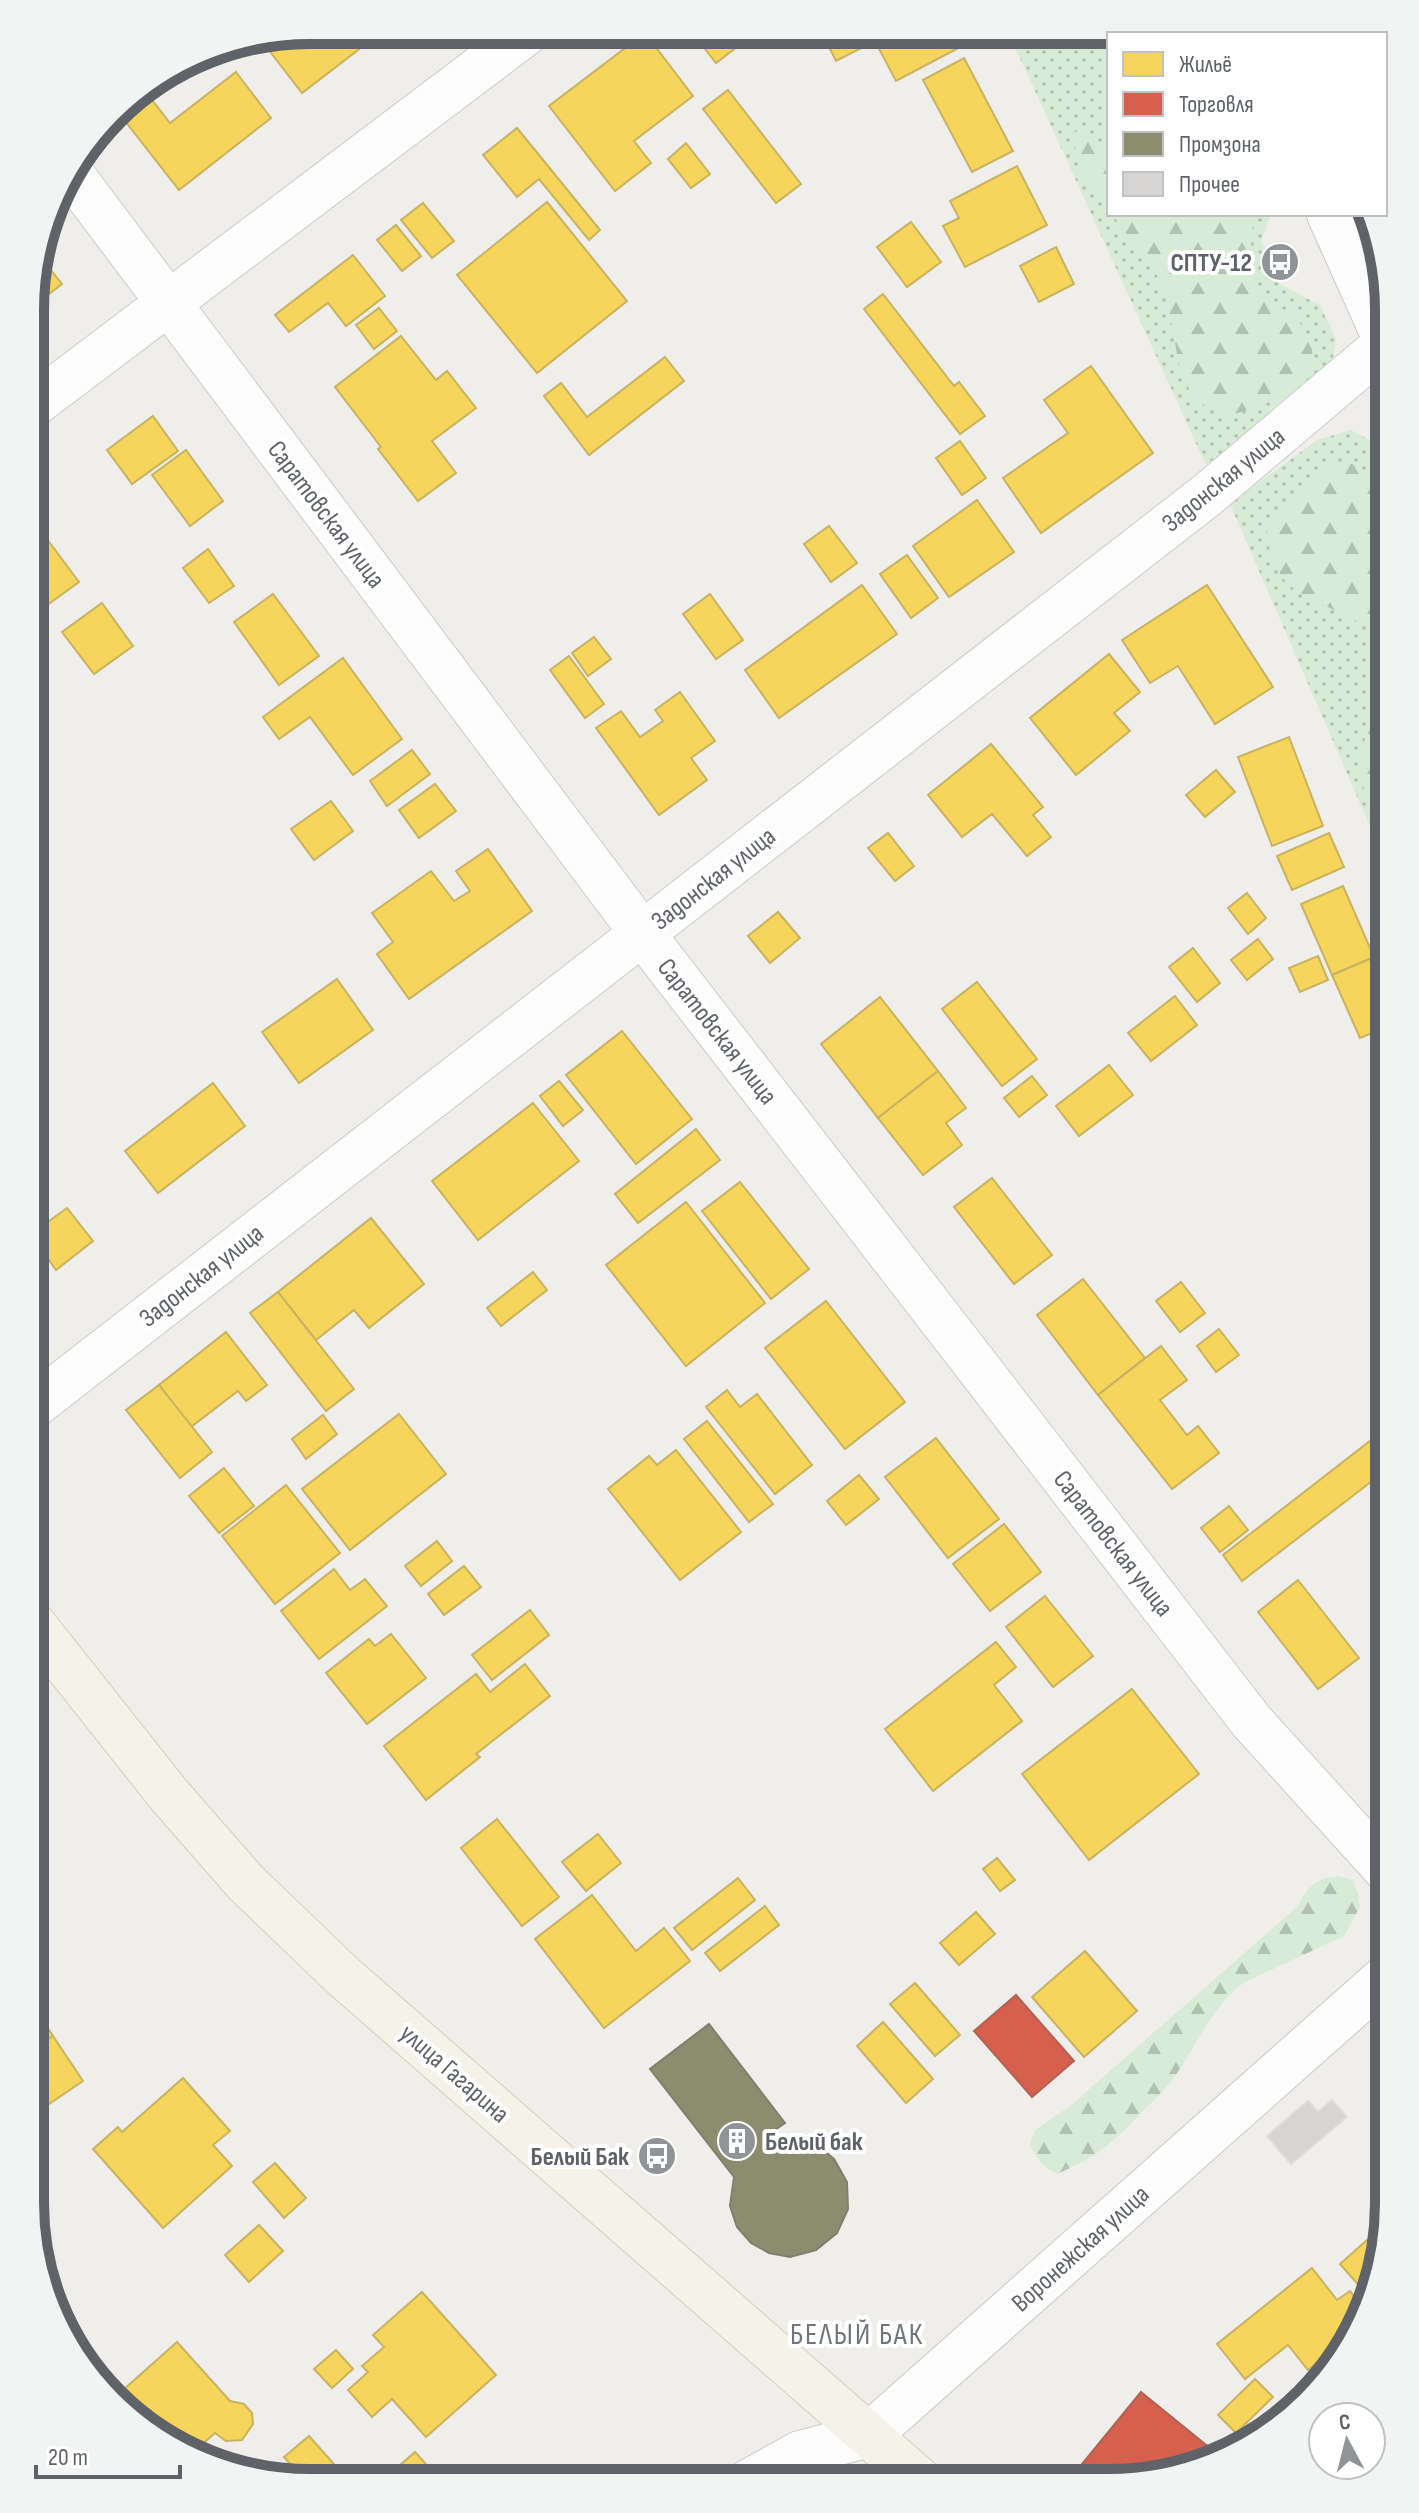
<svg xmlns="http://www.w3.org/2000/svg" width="1419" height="2513" font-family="'Sofia Sans Condensed',sans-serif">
<defs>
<pattern id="grass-dots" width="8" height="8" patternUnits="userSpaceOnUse" patternTransform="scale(2)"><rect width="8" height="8" fill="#d8ebd6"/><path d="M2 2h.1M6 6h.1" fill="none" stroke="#b2c2b1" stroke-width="1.8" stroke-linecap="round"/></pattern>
<pattern id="forest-firs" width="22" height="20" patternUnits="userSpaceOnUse" patternTransform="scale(2)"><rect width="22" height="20" fill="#d8ebd6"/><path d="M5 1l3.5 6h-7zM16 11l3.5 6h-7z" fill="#b2c2b1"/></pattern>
</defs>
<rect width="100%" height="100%" fill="#efeeea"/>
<g fill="url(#grass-dots)">
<polygon points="1009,34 1109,35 1109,214 1271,214 1261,241 1280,284 1320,305 1336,339 1332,366 1300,395 1206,465"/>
<polygon points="1351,430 1383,447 1389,454 1389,870 1230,504 1317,440"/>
</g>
<g fill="url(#forest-firs)">
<polygon points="1081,130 1094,148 1107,146 1109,143 1109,210 1084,177 1071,134"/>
<polygon points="1112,214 1254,214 1250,256 1256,283 1272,304 1296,315 1311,345 1313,357 1307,371 1276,400 1235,414 1220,414 1194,399 1180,370 1168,305 1158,277"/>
<path d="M 1346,461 L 1358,467 L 1389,507 L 1389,849 L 1368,807 L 1364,791 L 1360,748 C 1375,726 1392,668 1380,642 C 1368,616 1302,604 1283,578 C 1273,565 1266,542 1267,526 C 1269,511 1319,469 1334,464 C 1337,462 1342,462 1346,461 Z"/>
<path d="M 1339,1876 L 1352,1880 L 1358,1893 L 1360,1907 L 1344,1936 L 1245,1982 C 1212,2005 1198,2044 1175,2076 C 1167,2088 1156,2098 1146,2108 C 1113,2142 1101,2155 1057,2174 C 1042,2166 1036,2159 1030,2144 L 1035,2130 L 1070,2106 L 1298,1906 C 1307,1886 1318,1878 1339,1876 Z"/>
</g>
<g fill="#f6d55c" stroke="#c9b360" stroke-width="2">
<polygon points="310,30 384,30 302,93 261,40"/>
<polygon points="692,32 755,33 716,63"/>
<polygon points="645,33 693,96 634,141 651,163 615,191 549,106"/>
<polygon points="822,33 958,34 964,45 896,81 875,41 836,61"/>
<polygon points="964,58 1013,151 972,172 923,80"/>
<polygon points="236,72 271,118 179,190 125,121 152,100 170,123"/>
<polygon points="728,90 801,184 776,203 703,109"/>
<polygon points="517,128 600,230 589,240 539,179 517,197 483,155"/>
<polygon points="686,143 710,174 691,188 668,159"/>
<polygon points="1017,166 1047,225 965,267 943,226 959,218 950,201"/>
<polygon points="547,202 627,301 537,373 457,275"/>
<polygon points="423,203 454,241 432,258 401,220"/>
<polygon points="911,222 941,262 907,287 877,247"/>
<polygon points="396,225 421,256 402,271 377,240"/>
<polygon points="1056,247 1074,284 1039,302 1020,266"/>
<polygon points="38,254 62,284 32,307 32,274"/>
<polygon points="353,255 385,296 346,326 328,303 289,332 275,315"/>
<polygon points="883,294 954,386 959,382 985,416 960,434 864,309"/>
<polygon points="379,308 397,331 374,349 356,325"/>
<polygon points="401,336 436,380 447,371 476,408 432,441 456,473 418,501 378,449 381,447 335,387"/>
<polygon points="665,357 684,381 589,455 544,396 561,383 587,417"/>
<polygon points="1091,366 1153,453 1041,533 1003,478 1068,433 1044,400"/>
<polygon points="153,416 178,451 132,484 107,450"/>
<polygon points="960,441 986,478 962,495 936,458"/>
<polygon points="186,450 223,501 190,526 152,475"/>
<polygon points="977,500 1014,552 949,597 913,546"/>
<polygon points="32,519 79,582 32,616"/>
<polygon points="829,526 857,563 831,582 804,544"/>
<polygon points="208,549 234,586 209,603 183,568"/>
<polygon points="907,555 938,598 911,618 880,574"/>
<polygon points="862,585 897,634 779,718 745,670"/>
<polygon points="1207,585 1273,687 1215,724 1178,666 1150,683 1122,640"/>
<polygon points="273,594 319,656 279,685 234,622"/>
<polygon points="710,594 743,640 716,659 683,614"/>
<polygon points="102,603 133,646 94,674 62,632"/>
<polygon points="594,637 611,659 588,676 572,653"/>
<polygon points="1109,654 1140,692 1114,713 1130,731 1076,775 1030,718"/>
<polygon points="569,656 604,704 585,718 550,670"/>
<polygon points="343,658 402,739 353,775 310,717 279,739 263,717"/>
<polygon points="680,692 715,741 691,758 707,780 659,815 596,728 621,711 640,737 663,721 655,710"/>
<polygon points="1289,737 1323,826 1272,846 1238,757"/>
<polygon points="991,744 1043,807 1033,815 1051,837 1027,856 992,814 962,837 928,795"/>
<polygon points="412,750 430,774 387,806 370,781"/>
<polygon points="1216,770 1235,792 1205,817 1186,795"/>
<polygon points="435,784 456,811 419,838 399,810"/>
<polygon points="331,801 353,831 314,860 291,829"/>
<polygon points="888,833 914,866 895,881 868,848"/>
<polygon points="1329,833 1344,867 1292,890 1277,856"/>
<polygon points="488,849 532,911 409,999 377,954 393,942 372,913 431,871 454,901 470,891 456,871"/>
<polygon points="1343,886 1374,957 1332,975 1301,904"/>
<polygon points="1247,893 1266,918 1248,934 1228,908"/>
<polygon points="778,912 800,938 770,963 748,936"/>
<polygon points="1258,939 1273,959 1247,980 1231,960"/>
<polygon points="1193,948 1220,983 1197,1002 1169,967"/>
<polygon points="1379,955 1389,976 1389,1026 1360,1038 1332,975"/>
<polygon points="1318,956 1328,980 1300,992 1289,968"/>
<polygon points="337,979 373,1030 299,1083 262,1032"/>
<polygon points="977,982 1037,1059 1002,1086 942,1009"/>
<polygon points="1175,996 1197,1025 1151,1061 1128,1033"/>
<polygon points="880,997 938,1071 878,1118 821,1044"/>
<polygon points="622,1031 692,1119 636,1164 566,1075"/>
<polygon points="1109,1065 1133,1095 1079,1136 1056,1106"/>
<polygon points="938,1071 966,1108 946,1123 962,1145 923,1175 878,1118"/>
<polygon points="1032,1076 1047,1095 1019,1117 1004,1098"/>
<polygon points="559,1081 583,1110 563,1126 540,1096"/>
<polygon points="213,1083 245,1126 158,1193 125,1151"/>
<polygon points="533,1103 579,1161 478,1240 432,1181"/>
<polygon points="1389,1118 1389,1179 1371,1139 1384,1133 1379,1123"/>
<polygon points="696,1129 720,1160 638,1223 615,1194"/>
<polygon points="992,1178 1052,1255 1014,1284 954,1207"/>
<polygon points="740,1182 809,1269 771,1299 702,1211"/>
<polygon points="686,1202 765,1303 686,1366 606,1265"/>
<polygon points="67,1208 93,1241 56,1270 31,1234"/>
<polygon points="371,1218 424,1284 369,1328 354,1310 316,1340 278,1292"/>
<polygon points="533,1272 547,1290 501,1326 487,1308"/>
<polygon points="1083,1279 1145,1358 1098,1395 1037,1315"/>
<polygon points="1181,1282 1205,1313 1180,1332 1156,1301"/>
<polygon points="278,1292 354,1389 326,1411 250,1313"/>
<polygon points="826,1301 905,1402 845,1449 765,1348"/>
<polygon points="1219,1329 1239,1355 1216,1372 1197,1346"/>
<polygon points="226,1332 267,1385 246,1401 238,1391 191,1427 159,1385"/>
<polygon points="1161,1346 1187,1380 1160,1400 1187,1435 1198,1426 1219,1453 1172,1489 1098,1395"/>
<polygon points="159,1385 212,1452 180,1478 126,1410"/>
<polygon points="727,1390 740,1407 757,1394 812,1465 775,1494 706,1407"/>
<polygon points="399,1414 446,1474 350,1550 302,1489"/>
<polygon points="323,1415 337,1434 306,1459 292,1439"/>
<polygon points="707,1421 773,1504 749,1522 684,1439"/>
<polygon points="936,1438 999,1519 948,1558 885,1477"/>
<polygon points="1370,1441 1389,1464 1389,1468 1242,1581 1223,1555"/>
<polygon points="676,1450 741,1532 680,1580 608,1489 649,1456 657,1465"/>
<polygon points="224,1468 254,1506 219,1533 189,1496"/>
<polygon points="859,1475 879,1499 846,1525 827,1501"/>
<polygon points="286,1485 340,1553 275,1604 222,1536"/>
<polygon points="1229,1506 1248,1530 1220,1552 1201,1528"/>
<polygon points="1004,1524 1041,1572 990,1611 953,1564"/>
<polygon points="437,1541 452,1561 421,1586 405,1566"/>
<polygon points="464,1566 481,1587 444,1615 428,1594"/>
<polygon points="334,1569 350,1590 365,1579 387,1606 319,1659 281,1611"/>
<polygon points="1298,1580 1359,1658 1318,1689 1258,1612"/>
<polygon points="1045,1596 1093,1656 1053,1687 1006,1627"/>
<polygon points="530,1610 549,1635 492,1680 472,1655"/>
<polygon points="391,1634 426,1678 367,1724 326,1673 369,1639 375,1646"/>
<polygon points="996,1642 1016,1667 994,1685 1022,1721 933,1791 885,1729"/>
<polygon points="525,1664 550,1696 476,1754 480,1757 426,1800 384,1746 476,1674 490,1692"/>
<polygon points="1132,1689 1199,1774 1089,1860 1022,1774"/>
<polygon points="497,1819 559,1897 522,1926 461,1848"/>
<polygon points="598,1834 621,1863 586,1891 562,1862"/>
<polygon points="997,1858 1015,1880 1000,1891 983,1869"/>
<polygon points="738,1878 755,1900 692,1950 674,1928"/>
<polygon points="592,1895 636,1951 664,1928 690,1961 604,2028 535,1939"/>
<polygon points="765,1906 779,1925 720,1971 705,1953"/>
<polygon points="976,1912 995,1934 959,1965 940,1943"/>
<polygon points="1085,1951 1137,2011 1084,2057 1032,1997"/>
<polygon points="915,1983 960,2035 935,2056 890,2004"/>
<polygon points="30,2002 53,2036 30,2051"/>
<polygon points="883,2022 933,2079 906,2103 857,2046"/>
<polygon points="53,2036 83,2081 34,2114 30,2108 30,2051"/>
<polygon points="183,2078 230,2131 213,2145 232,2166 163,2228 93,2149 118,2127 122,2132"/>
<polygon points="275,2163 306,2198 284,2218 253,2182"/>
<polygon points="259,2225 283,2251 249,2282 225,2255"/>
<polygon points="1367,2240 1380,2256 1370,2298 1340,2264"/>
<polygon points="1312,2268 1337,2300 1350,2291 1367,2312 1354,2333 1308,2370 1288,2345 1245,2379 1217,2344"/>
<polygon points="422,2292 496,2375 426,2437 392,2399 372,2417 348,2390 368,2372 362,2366 384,2347 373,2335"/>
<polygon points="177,2342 230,2401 244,2404 252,2413 253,2424 242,2440 226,2441 215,2433 191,2454 167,2439 123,2390"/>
<polygon points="336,2350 353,2369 332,2388 314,2369"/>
<polygon points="1255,2379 1273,2397 1236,2433 1218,2415"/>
<polygon points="309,2436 349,2481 306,2481 284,2457"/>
<polygon points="415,2452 435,2474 427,2481 382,2481"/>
</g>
<g fill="#d6604d" stroke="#b26155" stroke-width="2">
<polygon points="1016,1995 1074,2061 1032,2097 974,2031"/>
<polygon points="1141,2392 1221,2457 1199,2468 1109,2483 1072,2483 1069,2480"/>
</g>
<polygon fill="#8c8c6e" stroke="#7e806c" stroke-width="2" points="709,2024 785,2123 765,2137 769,2142 797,2138 817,2145 834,2159 847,2182 848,2209 837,2233 816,2250 790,2257 769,2253 751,2243 737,2227 730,2206 734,2177 650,2069"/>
<polygon fill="#d6d5d3" stroke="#deddd9" stroke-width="2" points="1332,2100 1347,2117 1291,2164 1267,2136 1308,2101 1318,2112"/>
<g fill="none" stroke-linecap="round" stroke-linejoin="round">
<g stroke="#cbcccc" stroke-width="46">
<g id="street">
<polyline points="70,172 642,933 1252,1722 1388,1872"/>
<polyline points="32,406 529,31"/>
<polyline points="31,1408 1207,495 1389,341"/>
</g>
</g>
<g stroke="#cacacb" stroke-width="46">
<g id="secondary">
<polyline points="1329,214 1389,348"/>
<polyline points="748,2482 800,2453 869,2435 1388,1975"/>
</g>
</g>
<g stroke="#d7ceb8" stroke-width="46">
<polyline id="primary" points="31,1621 169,1795 246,1883 343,1976 922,2482"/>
</g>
<use href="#street" stroke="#fdfcfc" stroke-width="44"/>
<use href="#secondary" stroke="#fdfcfc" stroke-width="44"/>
<use href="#primary" stroke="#f4f2e9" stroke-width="44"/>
</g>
<defs>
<g id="bus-disc" transform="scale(2)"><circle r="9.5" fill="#919496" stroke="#fff"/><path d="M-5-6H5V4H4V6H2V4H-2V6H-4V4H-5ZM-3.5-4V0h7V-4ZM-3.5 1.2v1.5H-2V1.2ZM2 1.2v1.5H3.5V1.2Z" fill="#fff"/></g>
<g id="building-disc" transform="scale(2)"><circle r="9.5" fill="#919496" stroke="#fff"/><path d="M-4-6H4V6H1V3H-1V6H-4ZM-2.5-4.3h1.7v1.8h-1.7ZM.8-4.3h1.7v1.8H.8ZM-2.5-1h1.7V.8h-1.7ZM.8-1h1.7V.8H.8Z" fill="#fff"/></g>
</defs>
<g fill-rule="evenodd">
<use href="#bus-disc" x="1280" y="262"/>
<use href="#building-disc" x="737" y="2141"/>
<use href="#bus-disc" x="657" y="2156"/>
</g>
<g text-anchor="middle" stroke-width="8" stroke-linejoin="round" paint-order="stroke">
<g font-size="26" font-weight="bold" fill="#5f6368" stroke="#fff" text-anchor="end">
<text x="1252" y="271">СПТУ-12</text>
<text x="765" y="2150" text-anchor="start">Белый бак</text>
<text x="629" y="2165">Белый Бак</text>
</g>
<g font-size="26" fill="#5f6368" stroke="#fff">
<text transform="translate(1223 479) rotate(-39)" y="9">Задонская улица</text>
<text transform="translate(327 514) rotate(53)" y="9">Саратовская улица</text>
<text transform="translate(713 878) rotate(-38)" y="9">Задонская улица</text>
<text transform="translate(718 1031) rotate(52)" y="9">Саратовская улица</text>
<text transform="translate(201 1275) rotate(-38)" y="9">Задонская улица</text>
<text transform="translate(1114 1543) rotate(52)" y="9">Саратовская улица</text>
<text transform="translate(455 2073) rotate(41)" y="9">улица Гагарина</text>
<text transform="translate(1080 2248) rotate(-42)" y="9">Воронежская улица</text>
</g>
<g font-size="30" letter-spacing="2" fill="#70757a" stroke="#fff">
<text x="857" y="2344">БЕЛЫЙ БАК</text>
</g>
</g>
<path d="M0 0H1419V2513H0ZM310 44H1109A266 266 0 0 1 1375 310V2203A266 266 0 0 1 1109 2469H310A266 266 0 0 1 44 2203V310A266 266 0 0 1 310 44Z" fill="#f2f3f3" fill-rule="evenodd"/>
<path fill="none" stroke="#5f6368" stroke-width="10" d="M310 44H1109A266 266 0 0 1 1375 310V2203A266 266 0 0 1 1109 2469H310A266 266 0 0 1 44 2203V310A266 266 0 0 1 310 44Z"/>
<rect x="1107" y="32" width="280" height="184" fill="#ffffff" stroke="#bfc1c3" stroke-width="2"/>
<rect x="1123" y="52" width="40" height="24" fill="#f6d55c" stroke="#bfc1c3" stroke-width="2"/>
<text x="1179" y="72" font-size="24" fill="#5f6368">Жильё</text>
<rect x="1123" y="92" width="40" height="24" fill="#d6604d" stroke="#bfc1c3" stroke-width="2"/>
<text x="1179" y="112" font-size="24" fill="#5f6368">Торговля</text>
<rect x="1123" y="132" width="40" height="24" fill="#8c8c6e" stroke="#bfc1c3" stroke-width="2"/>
<text x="1179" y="152" font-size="24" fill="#5f6368">Промзона</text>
<rect x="1123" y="172" width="40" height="24" fill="#d6d5d3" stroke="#bfc1c3" stroke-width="2"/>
<text x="1179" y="192" font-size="24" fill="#5f6368">Прочее</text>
<g transform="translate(1347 2441) rotate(353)"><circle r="38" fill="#ffffff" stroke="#bfc1c3" stroke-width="2"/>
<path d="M0-6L14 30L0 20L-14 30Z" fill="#919496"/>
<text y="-12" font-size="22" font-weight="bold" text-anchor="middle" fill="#5f6368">С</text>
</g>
<path d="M36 2465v12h144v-12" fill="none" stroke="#5f6368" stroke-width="4"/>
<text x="48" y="2465" font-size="24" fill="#5f6368" stroke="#ffffff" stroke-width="6" paint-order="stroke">20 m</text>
</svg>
